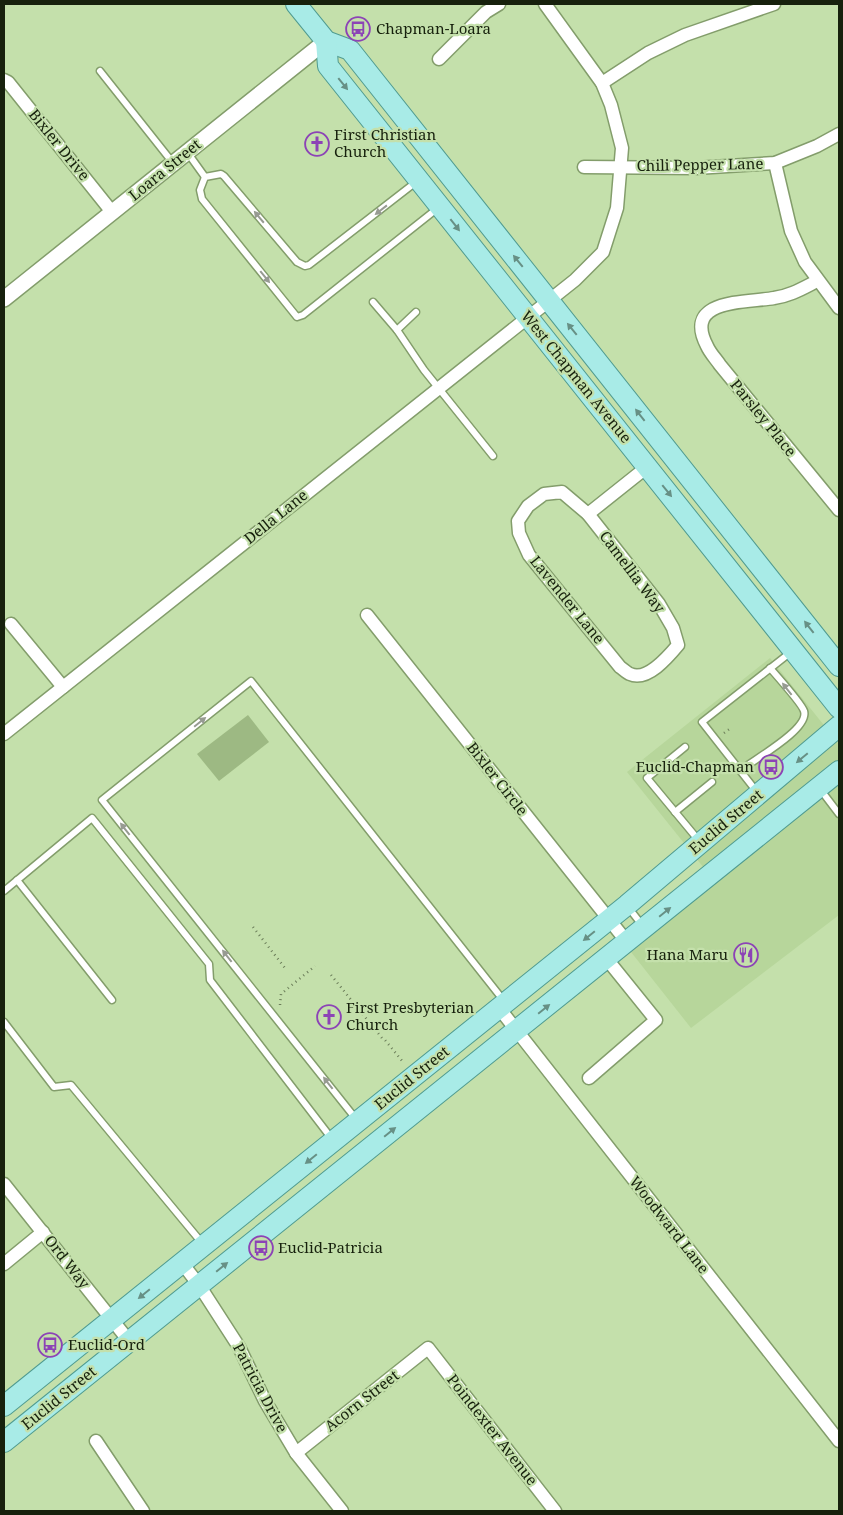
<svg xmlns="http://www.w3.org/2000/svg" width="843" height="1515" font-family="'Noto Serif',serif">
<rect width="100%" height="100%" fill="#c4e0ab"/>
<polygon fill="#b7d69b" points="770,658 839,744 839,915 691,1028 631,952 716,883 627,772"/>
<polygon fill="#9db983" points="248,715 269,742 219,781 197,754"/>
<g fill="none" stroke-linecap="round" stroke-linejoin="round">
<g stroke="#839d6b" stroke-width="9">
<g id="service">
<polyline points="100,71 173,163"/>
<polyline points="187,152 205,177"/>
<polyline points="416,182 309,265 305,266 297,262 224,176 221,174 205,177 200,190 202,199 297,317 303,315 438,208"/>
<polyline points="373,302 397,330"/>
<polyline points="416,312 397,330 424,370 493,456"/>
<polyline points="685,747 647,778 700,842"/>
<path d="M 741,770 C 753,760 810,729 804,711 C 802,704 777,676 770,668"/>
<polyline points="820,789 839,814"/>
<polyline points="757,792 702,722 791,652"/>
<polyline points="675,812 712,782"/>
<polyline points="17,880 112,1000"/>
<polyline points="4,891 92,818 209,964 210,980 332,1139"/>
<polyline points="628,907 642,925"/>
<polyline points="4,1022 54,1087 71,1085 202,1243"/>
<polyline points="356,1119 102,800 251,681 504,1001"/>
</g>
</g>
<g stroke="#839d6b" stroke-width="15">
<g id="minor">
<polyline points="439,59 486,12 499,4"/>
<polyline points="4,80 8,82 112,212"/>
<polyline points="602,83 648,53 685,35 774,4"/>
<polyline points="775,163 791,231 805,262 839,308"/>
<polyline points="584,167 696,168 775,163 817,146 839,134"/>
<path d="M 817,281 C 803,288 790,296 774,298 C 747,303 682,298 707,346 C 710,353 716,359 720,365 L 839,510"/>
<path d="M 562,492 L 588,514 L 659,604 L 673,628 L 678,645 C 668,657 647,682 630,674 C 627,673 623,669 620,667 L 529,555 L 519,533 L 518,521 L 528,506 L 544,494 Z"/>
<polyline points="588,514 647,467"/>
<polyline points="367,615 627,942"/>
<polyline points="11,624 63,687"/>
<polyline points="4,734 575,280 603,252 617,208 622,148 611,105 602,83 545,4"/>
<polyline points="499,1008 839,1441"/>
<polyline points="589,1078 656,1020 606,958"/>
<polyline points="4,1184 129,1341"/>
<polyline points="182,1263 199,1285 239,1347 265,1401 296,1453 342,1511"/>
<polyline points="4,1264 43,1232"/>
<polyline points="96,1441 143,1511"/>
<polyline points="296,1453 428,1348 555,1511"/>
</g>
</g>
<g stroke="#839d6b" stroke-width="18">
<polyline id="tertiary" points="4,299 326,41"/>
</g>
<g stroke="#509b90" stroke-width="22">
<g id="primary">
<polyline points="296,4 326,41 350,50 839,666"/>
<polyline points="326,41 328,66 839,708"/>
<polyline points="4,1406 627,905 839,726"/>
<polyline points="4,1442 839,771"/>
</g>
</g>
<g stroke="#6b7d59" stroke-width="2.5" stroke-dasharray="1 4" stroke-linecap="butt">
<polyline points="724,733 731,728"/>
<polyline points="253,927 285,968"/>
<polyline points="331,975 382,1038 385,1040 403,1062"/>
<polyline points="280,1005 281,994 315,966"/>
</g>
<use href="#service" stroke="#fff" stroke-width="6"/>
<use href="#minor" stroke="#fff" stroke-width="12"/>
<use href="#tertiary" stroke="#fff" stroke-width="15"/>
<use href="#primary" stroke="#a8ebe7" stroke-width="20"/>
</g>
<defs><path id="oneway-solid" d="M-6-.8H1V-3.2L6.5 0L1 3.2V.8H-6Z" transform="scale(1.25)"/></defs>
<g fill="#679085">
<use href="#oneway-solid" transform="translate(343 84) rotate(51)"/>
<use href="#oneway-solid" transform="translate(455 225) rotate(52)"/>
<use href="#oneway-solid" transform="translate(518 261) rotate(-129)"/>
<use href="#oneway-solid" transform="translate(572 329) rotate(-129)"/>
<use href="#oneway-solid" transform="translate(640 415) rotate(-128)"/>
<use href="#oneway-solid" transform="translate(667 491) rotate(51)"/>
<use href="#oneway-solid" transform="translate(809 627) rotate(-128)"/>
<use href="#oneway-solid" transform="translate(802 758) rotate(140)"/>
<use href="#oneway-solid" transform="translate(665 912) rotate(-39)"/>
<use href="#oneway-solid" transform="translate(589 936) rotate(141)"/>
<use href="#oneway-solid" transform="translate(544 1009) rotate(-39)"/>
<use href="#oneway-solid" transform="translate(390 1132) rotate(-39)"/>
<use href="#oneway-solid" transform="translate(311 1159) rotate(141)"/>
<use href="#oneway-solid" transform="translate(222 1267) rotate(-39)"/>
<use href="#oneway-solid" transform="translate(144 1294) rotate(141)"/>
</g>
<g fill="#979b92">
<use href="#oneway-solid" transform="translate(381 210) rotate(142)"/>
<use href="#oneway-solid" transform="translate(259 217) rotate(-130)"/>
<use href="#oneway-solid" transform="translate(265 277) rotate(51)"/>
<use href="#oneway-solid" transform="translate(787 689) rotate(-128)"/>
<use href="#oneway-solid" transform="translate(200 722) rotate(-39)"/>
<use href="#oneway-solid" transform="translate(125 829) rotate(-128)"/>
<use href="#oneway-solid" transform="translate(227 956) rotate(-128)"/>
<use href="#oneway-solid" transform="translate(328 1083) rotate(-128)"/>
</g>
<defs>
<g id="bus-ring" transform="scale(1.25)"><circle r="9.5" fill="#c4e0ab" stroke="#8c43b6" stroke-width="1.5"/><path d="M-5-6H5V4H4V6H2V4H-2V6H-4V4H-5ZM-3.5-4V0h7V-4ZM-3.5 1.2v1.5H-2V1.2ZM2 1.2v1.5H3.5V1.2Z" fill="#8c43b6"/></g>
<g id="church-ring" transform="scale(1.25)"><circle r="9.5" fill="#c4e0ab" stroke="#8c43b6" stroke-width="1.5"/><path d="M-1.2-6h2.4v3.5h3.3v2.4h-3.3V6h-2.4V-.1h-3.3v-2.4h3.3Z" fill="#8c43b6"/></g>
<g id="restaurant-ring" transform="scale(1.25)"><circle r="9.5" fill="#c4e0ab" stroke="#8c43b6" stroke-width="1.5"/><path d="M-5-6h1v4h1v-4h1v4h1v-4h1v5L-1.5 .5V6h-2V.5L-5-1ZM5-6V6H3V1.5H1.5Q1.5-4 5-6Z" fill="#8c43b6"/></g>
</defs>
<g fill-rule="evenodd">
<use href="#bus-ring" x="358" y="29"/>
<use href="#church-ring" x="317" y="144"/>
<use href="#bus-ring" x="771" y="767"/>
<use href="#restaurant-ring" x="746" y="955"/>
<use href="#church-ring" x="329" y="1017"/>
<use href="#bus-ring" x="261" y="1248"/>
<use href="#bus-ring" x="50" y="1345"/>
</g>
<g text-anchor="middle" stroke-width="4.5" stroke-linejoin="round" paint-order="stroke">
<g font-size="15" fill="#17210d" stroke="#c4e0ab" text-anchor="start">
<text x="376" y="34">Chapman-Loara</text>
<text x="334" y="140">First Christian<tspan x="334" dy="17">Church</tspan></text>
<text x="754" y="772" text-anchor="end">Euclid-Chapman</text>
<text x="728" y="960" text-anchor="end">Hana Maru</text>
<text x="346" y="1013">First Presbyterian<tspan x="346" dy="17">Church</tspan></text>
<text x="278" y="1253">Euclid-Patricia</text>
<text x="68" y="1350">Euclid-Ord</text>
</g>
<g font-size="15" fill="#17210d" stroke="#c4e0ab">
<text transform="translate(59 145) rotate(51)" y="5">Bixler Drive</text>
<text transform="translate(700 165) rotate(-1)" y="5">Chili Pepper Lane</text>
<text transform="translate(165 170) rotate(-39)" y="5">Loara Street</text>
<text transform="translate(576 377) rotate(51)" y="5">West Chapman Avenue</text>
<text transform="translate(763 418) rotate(51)" y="5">Parsley Place</text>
<text transform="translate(276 517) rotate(-39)" y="5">Della Lane</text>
<text transform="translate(632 572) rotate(53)" y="5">Camellia Way</text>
<text transform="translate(567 600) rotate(51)" y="5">Lavender Lane</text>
<text transform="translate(497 779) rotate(52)" y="5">Bixler Circle</text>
<text transform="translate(726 822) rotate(-40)" y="5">Euclid Street</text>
<text transform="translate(412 1078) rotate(-39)" y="5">Euclid Street</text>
<text transform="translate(669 1225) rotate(52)" y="5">Woodward Lane</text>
<text transform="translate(67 1262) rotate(52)" y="5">Ord Way</text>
<text transform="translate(260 1388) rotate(62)" y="5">Patricia Drive</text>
<text transform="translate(59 1398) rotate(-39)" y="5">Euclid Street</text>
<text transform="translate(362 1401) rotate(-38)" y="5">Acorn Street</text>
<text transform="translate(492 1430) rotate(52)" y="5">Poindexter Avenue</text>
</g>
</g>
<rect width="843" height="1515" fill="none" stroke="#17210d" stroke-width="10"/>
</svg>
